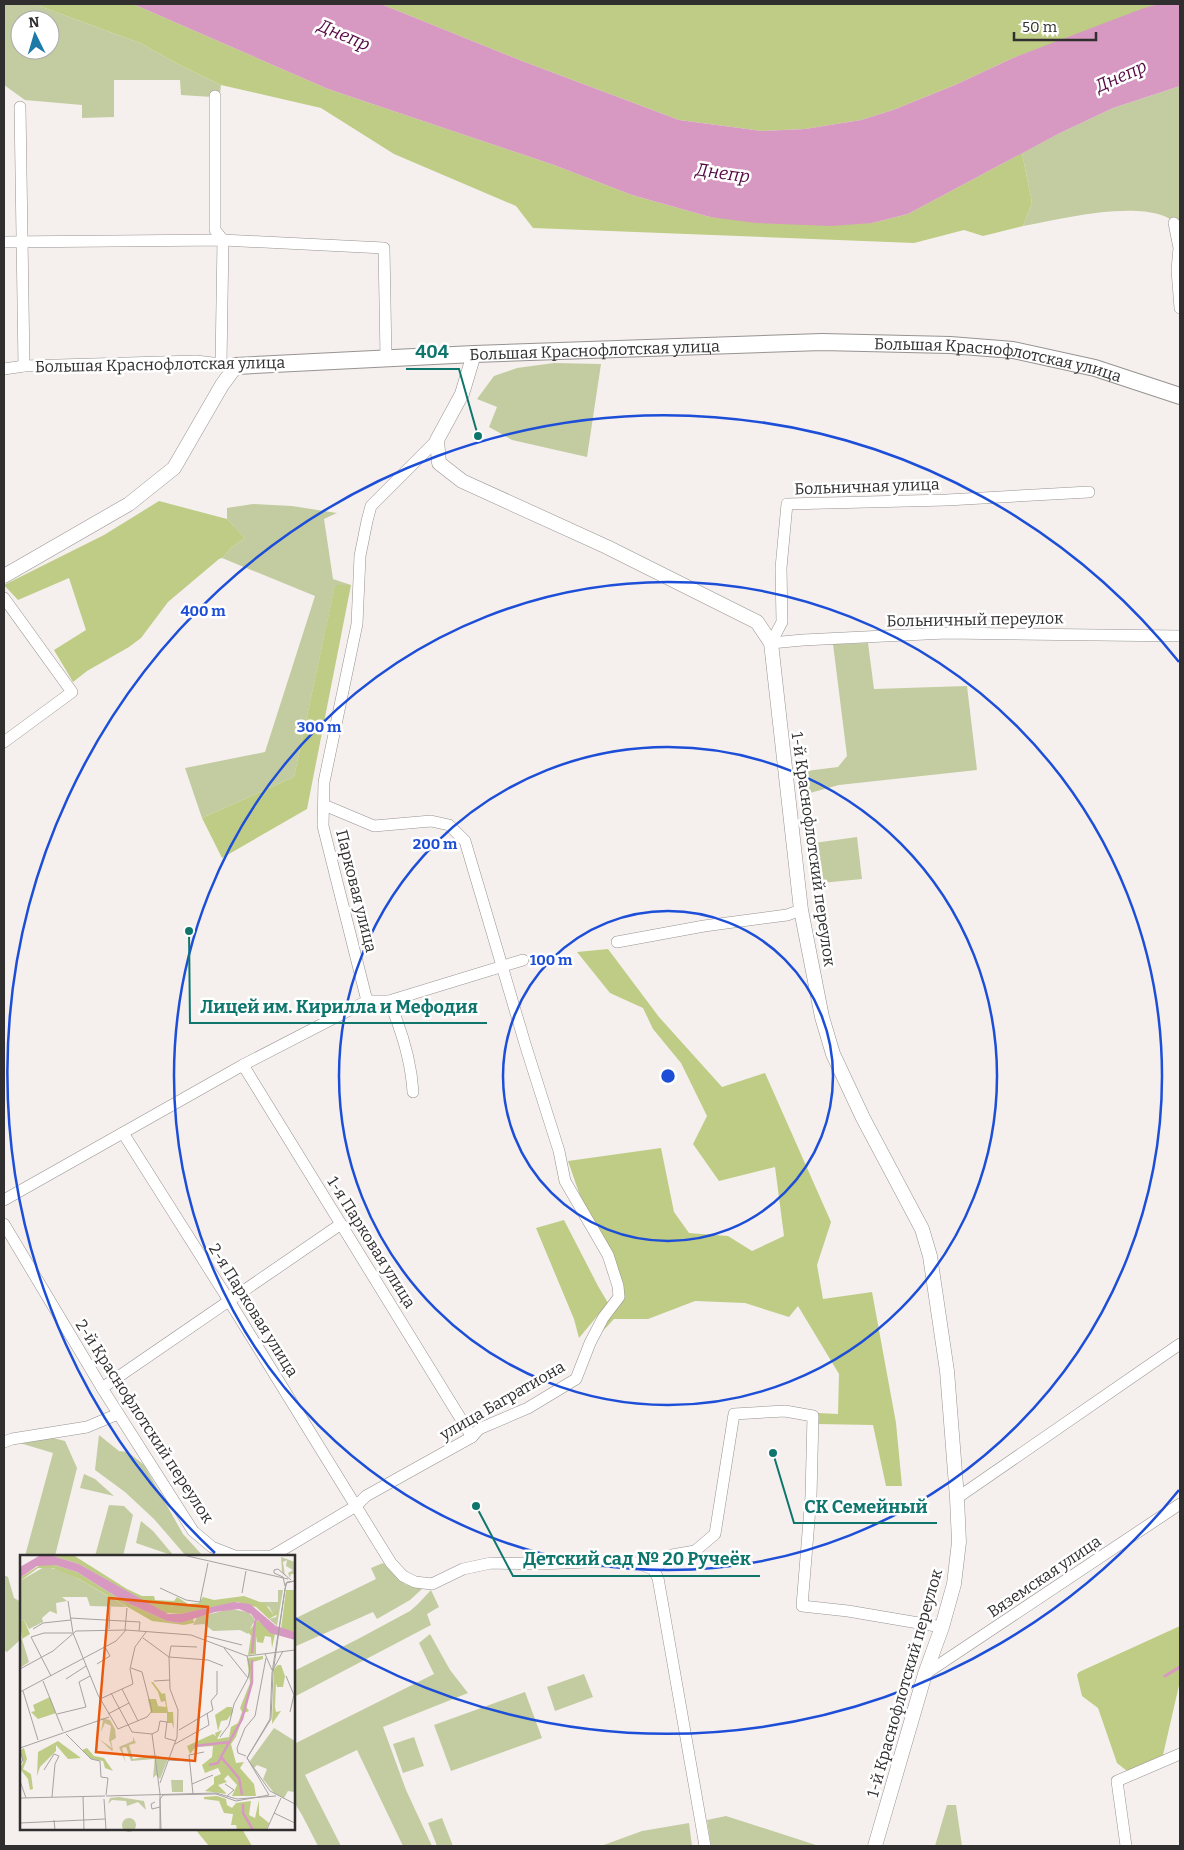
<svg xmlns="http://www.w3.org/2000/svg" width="1184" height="1850" font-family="Bitter,serif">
<rect width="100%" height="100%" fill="#f5f0ee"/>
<g fill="#c3cca0" fill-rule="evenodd">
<path d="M 4,4 L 34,4 L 140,43 L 178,64 L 221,85 L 220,94 L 212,97 L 181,95 L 180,80 L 114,80 L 114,117 L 82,118 L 82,105 L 25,100 L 4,85 ZM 20,20 L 50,20 L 50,50 L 20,50 Z"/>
<path d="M 1180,86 L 1180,228 C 1156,194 1059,220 1023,226 L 1032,203 L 1022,153 L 1058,134 L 1113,108 Z"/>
<polygon points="554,363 601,364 587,457 512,440 489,427 497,407 477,399 494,376 517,368"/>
<polygon points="253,504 292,506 337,513 324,519 333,579 351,585 335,586 294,777 202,818 185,768 265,752 315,596 222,558 232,547 245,538 227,519 227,508"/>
<polygon points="868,643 874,689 967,686 977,770 839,785 799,796 798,772 838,767 847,756 833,644"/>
<polygon points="857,837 862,879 811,884 807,844"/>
<polygon points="99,1435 119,1451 128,1452 144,1465 183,1534 203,1556 186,1556 154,1519 125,1492 95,1470"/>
<polygon points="49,1437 65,1441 77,1468 55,1556 25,1556 53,1453 13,1441"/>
<polygon points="84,1474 95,1479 114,1496 80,1488"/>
<polygon points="109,1505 124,1506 133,1515 123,1556 95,1556"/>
<polygon points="141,1521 153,1531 174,1556 136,1543"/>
<polygon points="383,1563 405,1584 422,1589 410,1600 377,1619 373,1612 294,1647 294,1619 376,1579 371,1568"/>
<polygon points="4,1575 8,1577 14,1598 21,1602 21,1639 7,1652 4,1650"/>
<polygon points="431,1590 439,1607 427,1614 431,1625 294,1697 294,1671 358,1639 410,1611 418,1604"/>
<polygon points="430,1634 450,1670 468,1693 383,1727 406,1790 432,1846 403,1846 357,1750 305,1775 341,1846 318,1846 302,1815 294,1802 294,1744 434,1674 419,1643"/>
<polygon points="584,1674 593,1697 555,1711 547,1687"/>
<polygon points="525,1692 542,1738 451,1771 434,1725"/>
<polygon points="414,1737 424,1766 403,1773 393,1744"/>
<polygon points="947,1805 956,1805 962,1846 935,1846"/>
<polygon points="726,1816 819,1846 711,1846 707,1820"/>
<polygon points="442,1818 453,1846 437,1846 428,1823"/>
<polygon points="689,1823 692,1846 601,1846 642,1831"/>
</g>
<g fill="#bfcc85">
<polygon points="34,4 133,4 328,89 554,165 632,195 710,217 872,223 908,214 1022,153 1032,203 1023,226 983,236 964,230 914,243 533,228 516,206 394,154 321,108 221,85 178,64 140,43"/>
<polygon points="381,4 1159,4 1013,58 955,85 893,110 861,120 805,129 762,131 679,120 522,61"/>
<polygon points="159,501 227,519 245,538 232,547 222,558 219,559 168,602 141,638 129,647 87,671 73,682 54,650 86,630 69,578 18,600 4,585 104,535"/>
<polygon points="335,585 351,585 307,809 222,858 202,818 294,777"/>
<polygon points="608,949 659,1017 722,1087 765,1073 831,1222 817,1265 823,1299 872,1292 896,1423 902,1486 886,1486 873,1425 818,1424 818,1413 838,1414 839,1374 798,1306 789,1317 745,1303 695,1301 648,1319 614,1319 601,1333 609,1317 622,1299 615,1258 586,1213 568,1161 661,1148 674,1212 689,1233 728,1236 752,1251 784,1236 775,1167 719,1181 693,1144 707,1116 681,1063 653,1029 643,1008 610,993 577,952"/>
<polygon points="564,1220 598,1286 608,1303 579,1338 574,1319 536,1228"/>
<polygon points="1180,1626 1180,1681 1163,1755 1127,1771 1117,1763 1098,1708 1082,1696 1077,1675 1079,1672"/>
<polygon points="195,1829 242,1829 252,1846 209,1846"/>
</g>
<polygon fill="#d798c2" points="133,4 381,4 522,61 679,120 762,131 805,129 861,120 893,110 955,85 1013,58 1144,8 1159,4 1180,4 1180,86 1113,108 1058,134 908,214 872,223 831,226 756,223 710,217 632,195 554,165 328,89"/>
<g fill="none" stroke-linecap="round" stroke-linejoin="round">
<polyline stroke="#d798c2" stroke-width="3" points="1165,1676 1180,1667"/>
<g stroke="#979391" stroke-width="12">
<g id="minor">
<polyline points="215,96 215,230 223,240 221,364"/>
<polyline points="20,107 24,366"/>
<polyline points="1174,223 1179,248 1177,270 1180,308"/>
<polyline points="4,242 223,240 384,248 386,358"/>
<polyline points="4,369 24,366 196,361 229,365"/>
<polyline points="4,598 72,692 4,742"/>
<polyline points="771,643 782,622 781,568 787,504 947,500 1089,492"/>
<polyline points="771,643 803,640 946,633 1180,636"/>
<polyline points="617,942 704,926 787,915 801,910"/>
<polyline points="367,1001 389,1001 523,960"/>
<path d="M 389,1001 C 402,1031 411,1060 413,1092"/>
<polyline points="243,1065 472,1437"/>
<polyline points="123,1133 228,1299 391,1563 403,1576 415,1582 432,1584 463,1569 491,1563 540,1564 610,1561 637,1563 653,1569 658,1578 705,1846"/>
<polyline points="4,1200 243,1065 367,1001 323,826 324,782 357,624 360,556 367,521 371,506 437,440"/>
<polyline points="4,1224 102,1388 193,1531 212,1547 235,1556 272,1556 356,1506 366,1496 472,1437 479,1429 528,1408 576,1379 590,1343 603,1318 619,1297 618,1286 608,1255 565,1181 559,1151 526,1047 465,841 449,825 431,821 374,826 324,805"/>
<polyline points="102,1388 341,1224"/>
<polyline points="4,1442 12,1439 87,1427 118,1414"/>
<polyline points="957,1498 1180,1344"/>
<polyline points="653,1569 672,1555 695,1551 715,1534 734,1414 785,1411 813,1416 811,1496 802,1606 848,1611 942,1627"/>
<polyline points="925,1674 1180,1504"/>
<polyline points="1126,1846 1117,1781 1180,1754"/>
</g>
</g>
<g stroke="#979391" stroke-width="15">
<g id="tertiary">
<polyline points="474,354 462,394 437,440 439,463 462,481 607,547 757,622 771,643 801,910 822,1017 833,1054 863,1118 922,1229 930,1256 947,1371 957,1498 959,1542 954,1584 942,1627 925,1674 875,1846"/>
<polyline points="4,576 129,504 174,468 222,385 236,366"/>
</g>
</g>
<g stroke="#979391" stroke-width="18">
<g id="secondary">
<path id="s1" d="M 236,366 L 474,354 L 822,342 L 950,345 L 1013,350 L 1095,368 L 1180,396"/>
</g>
</g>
<use href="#minor" stroke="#fff" stroke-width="11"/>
<use href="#tertiary" stroke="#fff" stroke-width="14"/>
<use href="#secondary" stroke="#fff" stroke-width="16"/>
</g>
<g fill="none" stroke="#1d4ed8" stroke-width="2.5">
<circle cx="668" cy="1076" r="165"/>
<circle cx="668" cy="1076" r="329"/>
<circle cx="668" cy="1076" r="494"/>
<path d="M1179 1490A658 658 0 0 1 295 1618M215 1553A658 658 0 1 1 1179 662"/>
</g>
<g text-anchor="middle" stroke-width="5" stroke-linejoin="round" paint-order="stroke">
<g font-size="16" fill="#302e2e" stroke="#fff">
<text dy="6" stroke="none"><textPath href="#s1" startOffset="359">Большая Краснофлотская улица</textPath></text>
<text dy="6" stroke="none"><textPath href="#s1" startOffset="764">Большая Краснофлотская улица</textPath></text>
<text transform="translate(160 364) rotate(-1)" y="6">Большая Краснофлотская улица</text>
<text transform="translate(867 486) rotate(-2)" y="6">Больничная улица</text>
<text transform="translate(975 619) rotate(-1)" y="6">Больничный переулок</text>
<text transform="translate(814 849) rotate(82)" y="6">1-й Краснофлотский переулок</text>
<text transform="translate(357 891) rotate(76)" y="6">Парковая улица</text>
<text transform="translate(372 1242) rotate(58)" y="6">1-я Парковая улица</text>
<text transform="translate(254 1310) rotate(58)" y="6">2-я Парковая улица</text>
<text transform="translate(502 1400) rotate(-30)" y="6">улица Багратиона</text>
<text transform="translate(145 1421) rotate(57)" y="6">2-й Краснофлотский переулок</text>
<text transform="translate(1044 1576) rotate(-34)" y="6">Вяземская улица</text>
<text transform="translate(904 1683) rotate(-74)" y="6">1-й Краснофлотский переулок</text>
</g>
<g font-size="18" font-style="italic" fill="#550944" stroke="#fff">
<text transform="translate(344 35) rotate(23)" y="6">Днепр</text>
<text transform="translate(1121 76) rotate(-24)" y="6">Днепр</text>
<text transform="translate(723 173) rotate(8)" y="6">Днепр</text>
</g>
</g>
<g transform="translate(20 1555)">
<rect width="275" height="275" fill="#f5f0ee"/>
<path d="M 261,2 L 275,7 L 275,19 L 271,19 L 270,23 L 268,18 L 273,15 L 266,11 L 267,5 L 263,7 L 265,21 L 262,17 ZM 24,12 L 43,15 L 107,52 L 70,51 L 67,42 L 42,42 L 47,46 L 36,48 L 37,59 L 30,56 L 22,63 L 23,67 L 9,74 L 4,65 L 0,66 L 0,26 ZM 258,35 L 263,35 L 257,71 L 249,64 L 256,62 L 258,55 L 253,59 L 249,52 L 236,47 L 258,47 ZM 211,54 L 228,57 L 235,64 L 228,79 L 220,75 L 193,76 L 184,69 L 173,70 L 177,62 ZM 2,84 L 9,107 L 0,113 L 0,85 ZM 80,163 L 90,165 L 95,174 L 96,183 L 91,186 L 93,195 L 92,196 L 79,184 L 92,193 L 89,185 L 91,171 L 85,168 L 81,177 L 83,165 ZM 254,173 L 275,186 L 274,237 L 268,236 L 264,243 L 254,238 L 243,224 L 247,214 L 237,210 L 234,213 L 230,206 ZM 113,182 L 116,188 L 109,190 L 113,204 L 134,200 L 134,204 L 111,206 L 106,192 L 102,193 L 106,208 L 99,192 L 113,186 ZM 135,200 L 148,204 L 140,224 L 136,220 L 133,223 ZM 151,225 L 163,225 L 163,237 L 152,237 ZM 99,242 L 124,246 L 126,255 L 118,247 L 107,251 L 106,246 L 92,245 L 88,249 L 90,243 ZM102 270a7 7 0 1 1 14 0a7 7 0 1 1-14 0Z" fill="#c3cca0"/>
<path d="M 30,0 L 53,0 L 107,34 L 122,41 L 134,41 L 135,45 L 154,46 L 157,42 L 168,49 L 179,48 L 183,42 L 194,45 L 224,41 L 245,49 L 253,59 L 258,53 L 258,59 L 249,64 L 236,52 L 217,47 L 160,59 L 145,58 L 59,9 ZM 20,10 L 35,10 L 57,17 L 103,46 L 147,66 L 160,68 L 173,63 L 174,68 L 164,70 L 132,66 L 57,23 L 33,13 L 18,13 L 0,26 L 0,23 ZM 266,35 L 275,35 L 275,77 L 261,74 ZM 4,65 L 10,79 L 2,84 L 0,66 ZM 238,65 L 255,79 L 252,93 L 251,82 L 245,81 L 243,88 L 237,87 L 236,81 L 236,99 L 228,100 L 231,81 L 228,77 ZM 243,101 L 243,110 L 243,104 L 233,107 L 233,128 L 225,150 L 229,156 L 224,158 L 216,182 L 211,189 L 216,208 L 224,207 L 220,213 L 234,229 L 236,241 L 212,241 L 217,230 L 208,220 L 204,224 L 207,227 L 198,230 L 207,239 L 185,236 L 194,229 L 194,222 L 201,219 L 198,213 L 185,218 L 182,210 L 192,202 L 193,191 L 176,192 L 170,199 L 167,191 L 193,179 L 196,181 L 195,178 L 202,175 L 197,184 L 209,182 L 211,172 L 218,168 L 222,157 L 220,153 L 230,128 L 227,103 ZM 258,110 L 261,110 L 265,121 L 263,132 L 257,132 L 256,128 L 255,152 L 256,157 L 261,156 L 252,169 L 254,114 ZM 131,127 L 133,127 L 142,139 L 145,138 L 148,157 L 153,157 L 154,174 L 152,168 L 147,168 L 147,158 L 131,158 L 128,144 L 136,144 L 138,151 L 146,152 L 145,146 L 141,147 L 138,137 ZM 30,142 L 36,158 L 18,164 L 11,157 L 15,156 L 13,150 ZM 207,152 L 212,152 L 213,157 L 207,165 L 201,166 L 198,176 L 195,160 ZM 38,186 L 61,203 L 48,204 L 36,190 L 36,196 L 20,212 L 17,221 L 18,197 ZM 4,193 L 7,204 L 3,214 L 11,219 L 13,234 L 10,235 L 8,224 L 0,214 L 3,207 L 1,195 ZM 67,193 L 74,201 L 84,203 L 93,216 L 85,213 L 83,206 L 71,204 L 62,195 ZM 197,241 L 206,244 L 207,250 L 212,253 L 216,248 L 231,246 L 229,260 L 235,263 L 239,245 L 239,260 L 249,268 L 246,275 L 217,275 L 216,270 L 211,270 L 213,259 L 204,258 L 199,246 L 184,244 L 184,242 Z" fill="#bfcc85"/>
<path d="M 19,1 L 33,1 L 59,9 L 148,59 L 160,59 L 214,47 L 230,49 L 256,71 L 275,77 L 275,85 L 250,78 L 238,65 L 234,69 L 235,64 L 231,59 L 219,54 L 195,57 L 160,68 L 147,66 L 103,46 L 57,17 L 35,10 L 17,11 L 0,23 L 0,12 Z" fill="#d798c2"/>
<path fill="none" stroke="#d798c2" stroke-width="2.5" d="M 232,98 L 235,66M 174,191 L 210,187M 189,210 L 198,208 L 201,202M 222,240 L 219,223 L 201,202 L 222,164 L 232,127 L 232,105M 223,249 L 223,258 L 233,275"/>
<path fill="none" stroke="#a6a2a1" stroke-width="1" d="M 163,0 L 268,24M 275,26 L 267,27 L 265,34 L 253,118 L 251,164 L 227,203 L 250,236 L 275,249M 265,31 L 263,22 L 254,18 L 254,15 L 258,14 L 271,25M 140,33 L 166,45 L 180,47 L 188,8M 222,38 L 226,16M 48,46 L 53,78 L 78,140 L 98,174 L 127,162 L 132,156 L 122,117 L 111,113M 50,63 L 120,67 L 119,76M 13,74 L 23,68 L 51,65M 89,74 L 90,52M 105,75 L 107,53M 106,75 L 171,80 L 227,101 L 275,95M 186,81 L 222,90M 123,83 L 149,102 L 150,134 L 158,155 L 157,182 L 140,228M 177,92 L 151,91 L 149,102 L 188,105 L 203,111M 245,99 L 252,115M 227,101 L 230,113 L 228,123M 77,109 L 90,101 L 85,92M 254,113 L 263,96M 0,114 L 33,96 L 56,76 L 106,75 L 96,86 L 0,137M 31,121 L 11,82 L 24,78 L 52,78M 266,121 L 274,140 L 270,157M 46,124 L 66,111M 23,126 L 43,176M 134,126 L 150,125M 102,134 L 118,166M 3,136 L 18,185M 91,138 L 112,177 L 132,179M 80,144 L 113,129 L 110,114 L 115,92 L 126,77M 37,159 L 66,152 L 59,127 L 70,121M 88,159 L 109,148M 159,175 L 193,155 L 191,146 L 197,139 L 197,116M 46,179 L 71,204 L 80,206 L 81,222 L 88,223 L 86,240M 132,179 L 140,239M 132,179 L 138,176 L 140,166 L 147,167 L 145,183 L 156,186M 200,182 L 209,170 L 214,149 L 228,123 L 204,93M 155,189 L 189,170 L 187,158M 0,193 L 89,162M 0,195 L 3,205 L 0,209M 226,201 L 218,198 L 217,193 L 225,173 L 235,161 L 246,103M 148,205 L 170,206M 24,215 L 34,199 L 39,201 L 35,209 L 32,242M 0,226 L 6,243M 172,229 L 193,220M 205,229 L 214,235 L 207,241M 173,239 L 169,200 L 184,197M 86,241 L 196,238 L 217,244 L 256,241M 0,243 L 85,241M 84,244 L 86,275M 135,247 L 131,249 L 132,254 L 140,252M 254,258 L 275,268M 34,265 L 35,275 L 64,275 L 63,241M 0,268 L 85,264M 247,274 L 261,243M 140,275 L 140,240M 141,275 L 140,244 L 143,240 L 196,239 L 216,246 L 249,240 L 227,203 L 250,164 L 252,118 L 266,28 L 275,26"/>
<path fill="#e8590c" fill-opacity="0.15" stroke="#e8590c" stroke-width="2.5" d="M 89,43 L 188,52 L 175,206 L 76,197 Z"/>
<rect width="275" height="275" fill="none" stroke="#302e2e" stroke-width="2.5"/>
</g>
<circle cx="668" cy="1076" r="8" fill="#1d4ed8" stroke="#fff" stroke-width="2.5"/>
<g font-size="15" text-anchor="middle" font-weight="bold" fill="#1d4ed8" stroke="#fff" stroke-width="5" stroke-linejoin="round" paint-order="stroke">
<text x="203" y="616">400 m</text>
<text x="319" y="732">300 m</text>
<text x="435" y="849">200 m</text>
<text x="551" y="965">100 m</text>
</g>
<path fill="none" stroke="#0f766e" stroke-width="2" d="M478 436L459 369H406M189 931L190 1023H487M773 1453L794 1523H937M476 1506L513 1576H760"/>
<g fill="#0f766e" stroke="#fff" stroke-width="2">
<circle cx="478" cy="436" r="5"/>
<circle cx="189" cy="931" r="5"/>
<circle cx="773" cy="1453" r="5"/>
<circle cx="476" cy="1506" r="5"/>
</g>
<g font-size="18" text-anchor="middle" font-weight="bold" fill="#0f766e" stroke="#fff" stroke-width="5" stroke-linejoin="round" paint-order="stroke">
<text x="432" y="358">404</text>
<text x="339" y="1013">Лицей им. Кирилла и Мефодия</text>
<text x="866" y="1513">СК Семейный</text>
<text x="637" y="1565">Детский сад № 20 Ручеёк</text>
</g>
<rect width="1184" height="1850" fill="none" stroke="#302e2e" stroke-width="10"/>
<g transform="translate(35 35) rotate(355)"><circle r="24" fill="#ffffff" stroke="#acabab"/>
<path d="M0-4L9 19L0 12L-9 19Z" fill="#1d7aa7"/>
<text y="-8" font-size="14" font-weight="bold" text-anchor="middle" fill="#302e2e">N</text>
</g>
<path d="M1014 32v8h82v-8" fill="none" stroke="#302e2e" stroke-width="2.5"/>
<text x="1022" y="32" font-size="15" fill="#302e2e" stroke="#ffffff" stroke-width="4" paint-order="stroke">50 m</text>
</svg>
